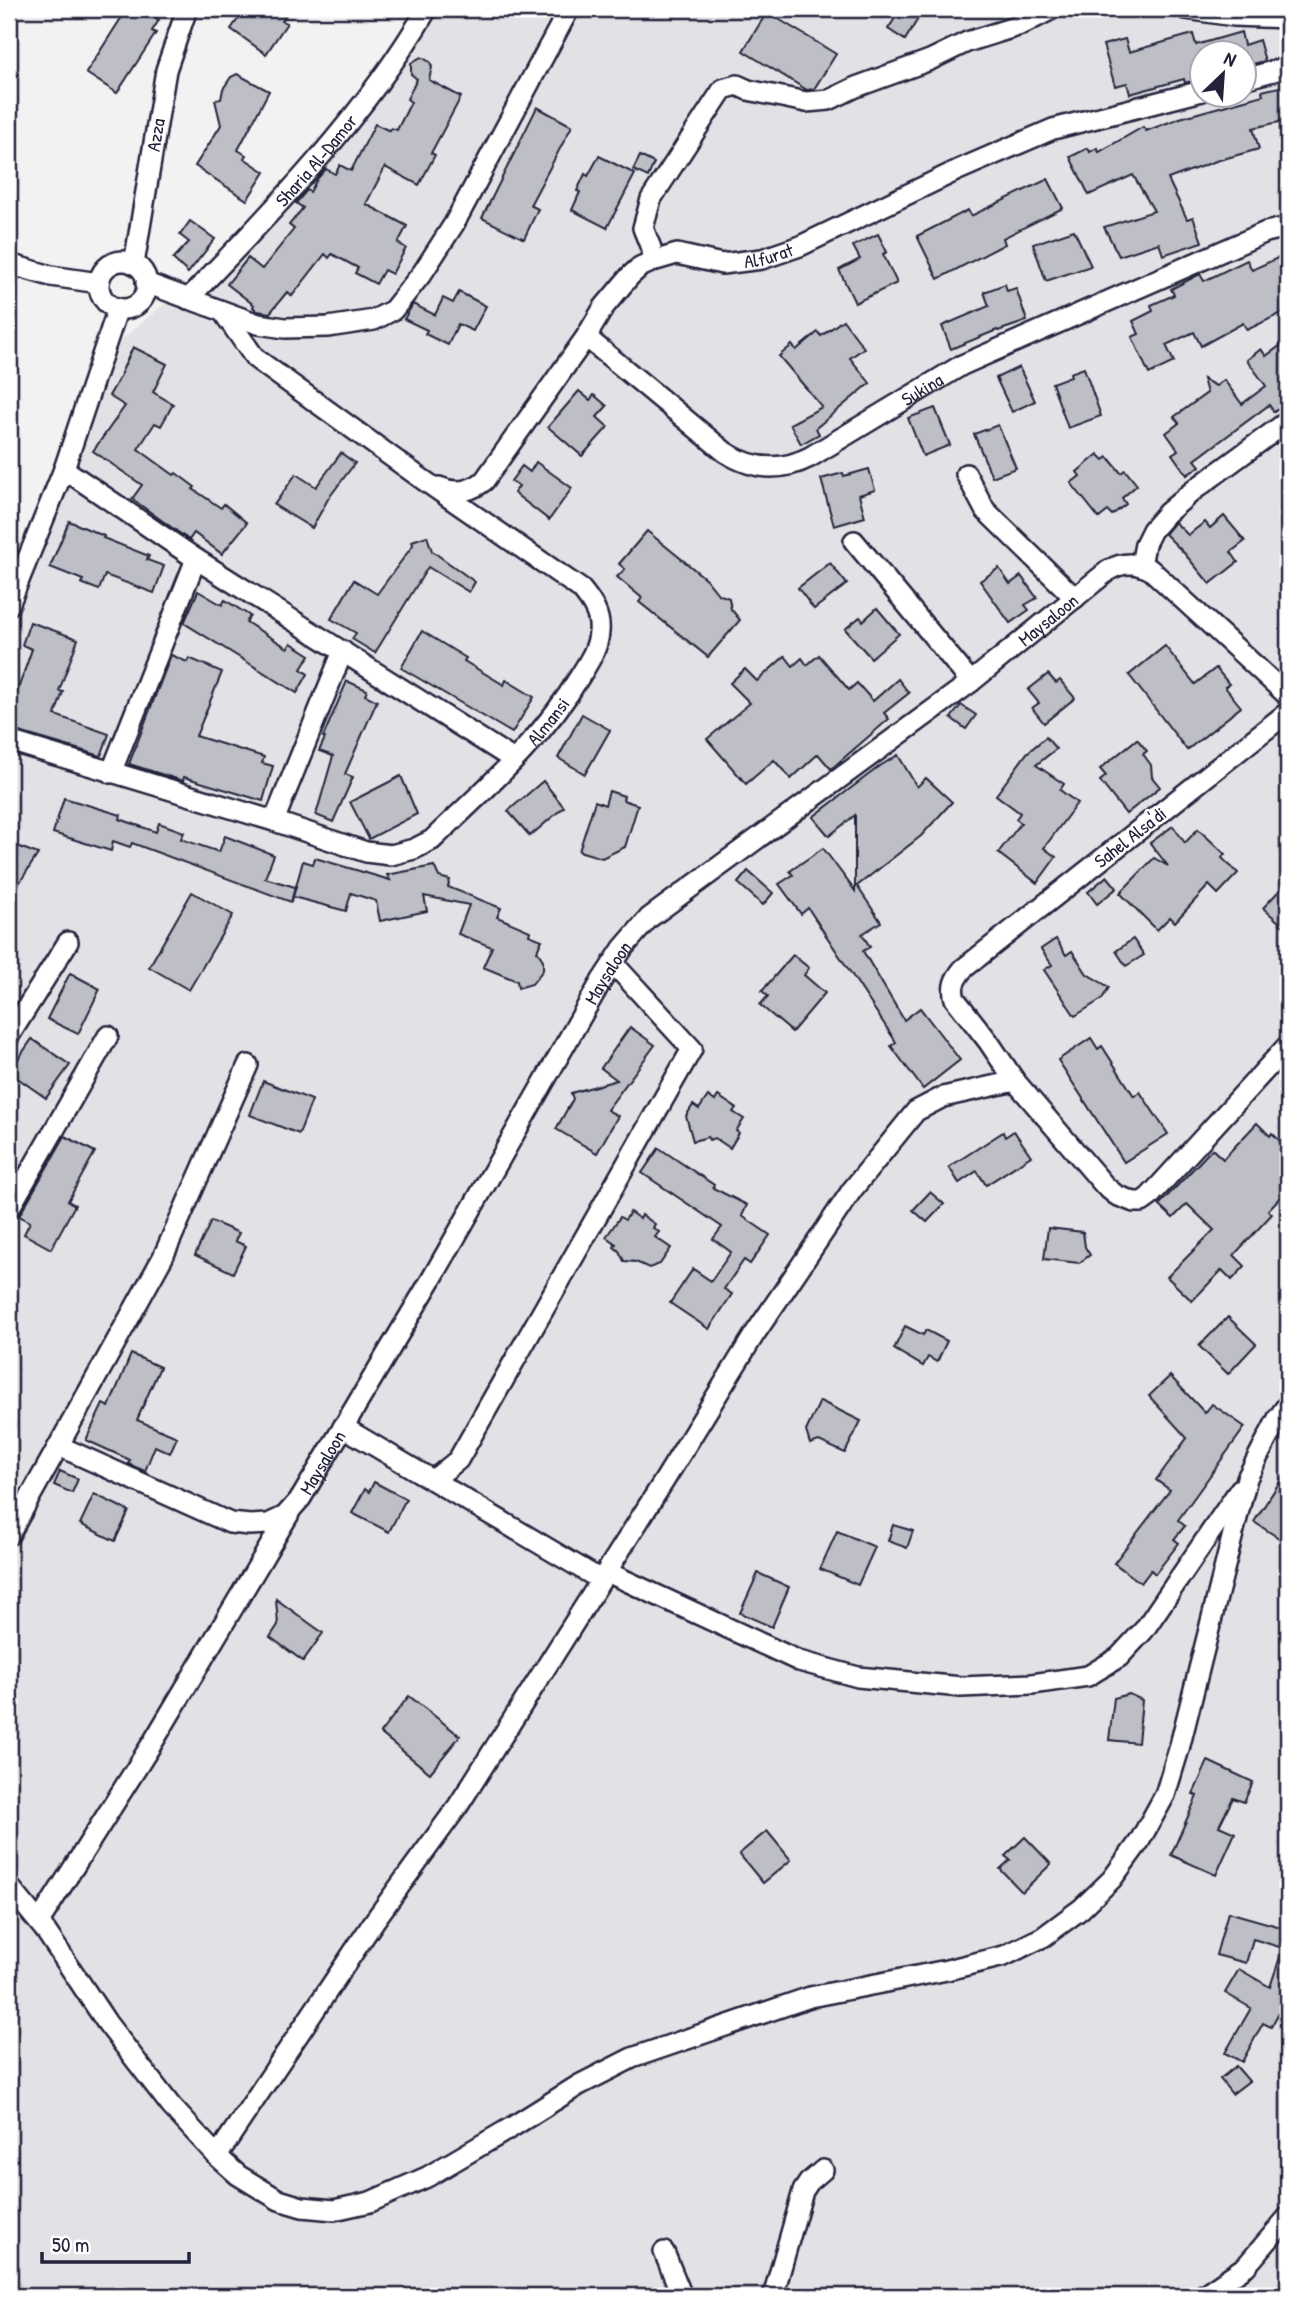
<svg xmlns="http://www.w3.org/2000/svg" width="1297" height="2305" font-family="'Patrick Hand',sans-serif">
<rect width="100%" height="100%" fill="#f2f2f3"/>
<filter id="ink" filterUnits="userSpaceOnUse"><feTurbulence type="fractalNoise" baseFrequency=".0143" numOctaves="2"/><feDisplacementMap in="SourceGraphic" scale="14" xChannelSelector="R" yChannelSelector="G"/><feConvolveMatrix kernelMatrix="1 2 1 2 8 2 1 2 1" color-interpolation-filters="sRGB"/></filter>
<g filter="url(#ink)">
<path fill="#e2e2e6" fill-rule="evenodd" d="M 423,9 L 1152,9 L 1288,30 L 1288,2296 L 9,2296 L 9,640 L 120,341 L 295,195 ZM 1202,52 L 1244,52 L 1244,94 L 1202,94 Z"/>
<g fill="#bebec6" stroke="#22223b" stroke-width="2">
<polygon points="127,9 142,9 159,20 152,31 156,33 117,93 86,73"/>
<polygon points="245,9 290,9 282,21 287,23 266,54 231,29"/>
<polygon points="901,9 924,9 905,40 888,29"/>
<polygon points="767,12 836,54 814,89 807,90 743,51"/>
<polygon points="1241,32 1244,45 1259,40 1265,61 1244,66 1244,52 1202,52 1202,78 1185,83 1184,79 1130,94 1127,83 1115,86 1103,45 1125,39 1129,52 1193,34 1196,45"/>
<polygon points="421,57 430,62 432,67 429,80 461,97 431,153 435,155 419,185 385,167 366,204 407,226 398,243 406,248 392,274 384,270 376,284 355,273 358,268 332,254 329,258 325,254 292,296 287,292 270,313 257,311 253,307 254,305 227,284 248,258 262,269 294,229 289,225 303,208 296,203 307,190 310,192 317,179 326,169 335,174 340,165 351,171 375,124 390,131 391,128 397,130 411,102 407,99 417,79 411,74 411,63"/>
<polygon points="237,74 269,91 238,150 246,155 244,158 265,172 247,200 195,166 221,125 215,100 221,99 223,89 231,77"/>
<polygon points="1288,85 1288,120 1253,128 1259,149 1216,161 1168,179 1187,219 1193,217 1202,242 1163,255 1159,243 1119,256 1104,227 1154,211 1133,175 1089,195 1070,157 1088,148 1090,152 1097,148 1099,152 1143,127 1146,131 1180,118 1263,95 1262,91"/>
<polygon points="537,107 572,126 530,205 538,209 524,239 482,218"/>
<polygon points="599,156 635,174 607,228 572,210 580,192 577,191 585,174 588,176"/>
<polygon points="640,156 654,163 648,177 633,170"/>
<polygon points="1048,179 1063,208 1003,238 1005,244 938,279 917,236 968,210 971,216"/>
<polygon points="190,221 215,239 188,273 173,259 189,242 180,235"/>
<polygon points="1074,230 1091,266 1046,281 1033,244"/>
<polygon points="878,234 887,252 883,254 897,283 855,303 839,270 860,259 853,246"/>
<polygon points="1288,253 1288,310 1247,330 1243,323 1201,346 1194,332 1166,345 1174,362 1149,374 1132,337 1139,334 1133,321 1153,311 1151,305 1174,295 1171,289 1200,274 1204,281 1247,260 1252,270"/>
<polygon points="1005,284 1007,291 1016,288 1027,321 998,331 997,330 951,349 942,326 989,306 984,292"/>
<polygon points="459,292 486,306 473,331 458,324 448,345 425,334 427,330 404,319 413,304 435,315 443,298 453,303"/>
<polygon points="843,320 864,348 850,358 870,383 816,428 819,434 801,444 790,424 822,407 779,356 792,345 796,350 818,332 821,336"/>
<polygon points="1288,340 1288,402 1274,412 1269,405 1195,460 1200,466 1187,475 1172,454 1178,450 1166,433 1179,423 1174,417 1207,393 1203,379 1216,386 1224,380 1242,404 1266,386 1247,360 1261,349 1266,356"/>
<polygon points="133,347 167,364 153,392 173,404 161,426 155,423 138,449 174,475 176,473 195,487 193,489 221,508 224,504 247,523 222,554 194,533 189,540 132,499 142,485 93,451 125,406 109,396 122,373 121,373"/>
<polygon points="1019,367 1035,401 1012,412 996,378"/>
<polygon points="1084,368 1101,416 1068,428 1052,383 1071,376 1070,373"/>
<polygon points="579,391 590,400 594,395 607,406 597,417 608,427 582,456 548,427"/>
<polygon points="935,408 950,445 923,456 908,418"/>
<polygon points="998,425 1016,468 992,477 974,434"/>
<polygon points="341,453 355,463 328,499 312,528 274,505 296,474 316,487"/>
<polygon points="1098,454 1104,460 1108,457 1121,473 1125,470 1137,485 1122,498 1126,504 1112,515 1108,511 1099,518 1071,483 1080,476 1077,472"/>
<polygon points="536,462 572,488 549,520 514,493 519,486 511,481 522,466 530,472"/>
<polygon points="869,469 875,490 859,495 865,517 834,526 821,479 843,473 844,476"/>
<polygon points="1224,516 1245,541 1231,552 1238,562 1210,584 1184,553 1165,534 1175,522 1188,535 1205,522 1210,528"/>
<polygon points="69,521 104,536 103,538 149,556 147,560 164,566 154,593 105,575 99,590 81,583 83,580 50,567"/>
<polygon points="647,531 706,579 718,594 729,598 731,609 740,620 708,657 639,602 642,598 617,577 625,569 619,564"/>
<polygon points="427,536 432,551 475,582 469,592 428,567 375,653 352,639 356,633 331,619 354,580 377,594 413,545 412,541"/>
<polygon points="830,563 847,584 814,609 798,588"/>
<polygon points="999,568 1010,584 1021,576 1037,598 1025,605 1029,610 1010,623 980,581"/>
<polygon points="198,591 222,605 225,600 250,616 246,622 288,648 291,643 310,655 301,669 308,674 297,693 184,623"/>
<polygon points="877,608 899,634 871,658 845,629 860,617 863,621"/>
<polygon points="30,622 78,639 59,691 63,692 55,715 109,734 101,756 9,729 9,715 32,649 22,645"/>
<polygon points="422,631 466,658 464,661 504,685 506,680 534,697 512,733 401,668"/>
<polygon points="1165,646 1195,684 1216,668 1229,684 1225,687 1241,707 1187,750 1129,675"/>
<polygon points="171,655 187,662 189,658 222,672 196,736 264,757 262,763 273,766 263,801 184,777 183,781 129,764"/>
<polygon points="819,655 849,690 857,683 873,701 898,679 909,693 884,713 889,719 831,769 818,754 791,779 774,760 746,784 707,739 750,703 730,683 745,669 757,681 785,656 793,666 802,658 807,665"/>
<polygon points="1048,674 1056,683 1060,680 1075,698 1044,723 1032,708 1039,703 1028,690"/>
<polygon points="347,681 367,690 365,695 377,701 345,774 353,777 333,822 316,815 333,756 319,751 325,738 323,737"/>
<polygon points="961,705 976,715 966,729 951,718"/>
<polygon points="582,714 610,730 585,774 558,758"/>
<polygon points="1046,737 1056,749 1036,765 1064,784 1060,790 1077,803 1044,848 1056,857 1037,883 998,853 1021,823 1016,819 1020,813 996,795 1027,753"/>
<polygon points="1137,739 1147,751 1143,754 1151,765 1152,777 1160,787 1126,814 1100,781 1106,776 1100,769"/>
<polygon points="898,755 917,787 926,778 952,802 921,836 857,886 881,922 862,934 870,947 863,951 904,1020 920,1008 960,1060 923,1089 891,1046 896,1042 808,908 801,914 779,884 793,875 790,871 823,848 855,891 855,815 829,836 813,817 880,766"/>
<polygon points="401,776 417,814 369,839 350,802"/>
<polygon points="543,781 564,807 530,836 508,811"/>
<polygon points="609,791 624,796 623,800 638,805 625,847 602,858 579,851 595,801 605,805"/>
<polygon points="64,798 121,815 120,819 156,832 159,823 184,832 181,839 219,852 225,836 274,855 265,878 295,887 291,902 132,843 130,847 113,841 111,851 53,833"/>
<polygon points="1173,826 1185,843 1198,829 1225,854 1222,858 1238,873 1218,894 1209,885 1175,922 1170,917 1157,930 1120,893 1154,858 1168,866 1150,843"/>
<polygon points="9,843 38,854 9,899"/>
<polygon points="315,858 390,880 387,875 434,866 439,877 450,880 448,887 501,908 497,917 530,931 529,935 542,940 537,951 543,960 543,970 532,984 518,988 517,981 483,967 492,947 458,934 469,905 424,896 427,911 380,921 376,901 351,893 346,911 293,897 303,861 313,864"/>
<polygon points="748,871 773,893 763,905 738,883"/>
<polygon points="1107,876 1117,888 1097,904 1088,892"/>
<polygon points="1288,881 1288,930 1263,908"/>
<polygon points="192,892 233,915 189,990 149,967"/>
<polygon points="1056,939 1066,955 1072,951 1087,974 1109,987 1102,999 1075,1016 1044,970 1052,965 1041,949"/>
<polygon points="1133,939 1144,955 1126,966 1116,951"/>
<polygon points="793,955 809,968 804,975 825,993 792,1032 760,1005 768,996 762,991"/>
<polygon points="70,973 100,989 78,1034 47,1019"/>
<polygon points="630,1027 655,1045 607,1110 618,1116 597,1153 556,1129 573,1099 571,1093 617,1080 601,1068"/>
<polygon points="1091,1038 1098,1049 1102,1046 1134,1096 1140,1092 1168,1134 1124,1162 1058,1060"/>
<polygon points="32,1039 70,1065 46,1098 9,1072"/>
<polygon points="263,1081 312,1100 299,1134 250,1115"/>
<polygon points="708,1096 715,1101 718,1096 736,1108 733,1112 744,1119 736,1131 739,1133 730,1148 715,1138 709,1140 708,1137 693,1141 686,1116 693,1105 699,1109"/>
<polygon points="1257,1123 1270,1136 1272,1133 1288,1149 1288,1189 1268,1210 1272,1214 1234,1255 1245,1266 1232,1280 1222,1270 1192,1301 1167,1277 1214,1230 1187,1204 1173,1218 1159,1205 1212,1149 1223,1159"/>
<polygon points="1014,1131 1031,1156 986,1185 977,1171 959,1183 949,1167 1003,1132 1005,1137"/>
<polygon points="65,1136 95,1152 68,1201 75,1205 51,1249 24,1234 30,1222 19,1216"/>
<polygon points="659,1148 714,1185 713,1188 747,1205 742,1216 770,1235 750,1264 744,1260 724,1289 732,1294 709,1329 670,1303 693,1269 711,1281 731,1252 713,1239 722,1227 642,1173"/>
<polygon points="930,1192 944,1204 927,1222 913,1210"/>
<polygon points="630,1212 640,1219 642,1215 655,1224 653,1228 659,1232 655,1237 671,1248 660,1264 649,1268 636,1262 624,1261 619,1251 614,1247 616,1244 606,1237 620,1217 625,1220"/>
<polygon points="211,1221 239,1233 235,1241 246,1246 233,1273 195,1255"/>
<polygon points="1048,1228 1083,1232 1085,1247 1090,1255 1079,1263 1044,1259"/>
<polygon points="1228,1317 1256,1344 1228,1374 1199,1346"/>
<polygon points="905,1326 923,1335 926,1330 947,1341 937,1362 928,1357 923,1366 894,1349"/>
<polygon points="131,1354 160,1367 137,1420 177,1437 170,1453 155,1446 145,1471 128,1464 130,1460 86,1440 103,1404 109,1407"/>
<polygon points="1170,1376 1205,1413 1212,1404 1245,1427 1178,1520 1185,1526 1174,1539 1179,1543 1155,1574 1151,1570 1141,1583 1114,1563 1170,1490 1156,1480 1187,1438 1149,1396"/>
<polygon points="820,1401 861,1421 845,1453 819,1441 810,1444 806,1431"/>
<polygon points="1288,1469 1288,1544 1254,1522"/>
<polygon points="60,1471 78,1479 72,1493 54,1485"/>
<polygon points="374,1482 406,1499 389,1532 352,1513 365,1489 369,1492"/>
<polygon points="94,1494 129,1511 115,1541 80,1524"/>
<polygon points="893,1525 913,1531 907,1548 888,1541"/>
<polygon points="837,1531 875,1547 858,1585 820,1569"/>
<polygon points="758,1573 789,1587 772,1627 740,1613"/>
<polygon points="276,1599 323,1633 303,1661 270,1637 278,1625"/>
<polygon points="1129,1694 1142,1700 1138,1743 1109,1740 1114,1698"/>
<polygon points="409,1696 460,1736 430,1773 380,1733"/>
<polygon points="1208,1761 1253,1782 1244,1802 1233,1798 1219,1826 1235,1833 1216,1875 1171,1855 1197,1796 1193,1794"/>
<polygon points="767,1831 791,1860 763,1883 739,1854"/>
<polygon points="1025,1837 1051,1864 1022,1892 1000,1869 1010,1860 1005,1856"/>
<polygon points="1228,1912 1288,1929 1288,1996 1271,2027 1263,2023 1242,2062 1225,2053 1251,2008 1225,1993 1239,1969 1270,1987 1283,1948 1253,1939 1246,1963 1216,1955"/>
<polygon points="1236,2066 1249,2081 1232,2094 1220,2079"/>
</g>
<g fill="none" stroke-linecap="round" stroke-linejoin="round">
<g stroke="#22223b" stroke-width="24">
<g id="minor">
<polyline points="1186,9 1234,16 1288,18"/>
<polyline points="1244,79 1288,67"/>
<polyline points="653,261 651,248 643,228 651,199 723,89 737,85 748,90 806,102 829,100 856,87 930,60 967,42 1021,25 1052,9"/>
<circle cx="123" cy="285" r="24"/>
<polyline points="9,264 51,276 99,283"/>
<path id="s1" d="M 134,264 L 166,70 L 187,9"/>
<polyline points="146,283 258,324 285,328 328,327 374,320 393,310 423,272 454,224 569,9"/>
<path id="s2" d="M 188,299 C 275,209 364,117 427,9"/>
<path id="s3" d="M 586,337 L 725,452 C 753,470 781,472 810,457 L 962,365 L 1266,232 L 1288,227"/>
<polyline points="64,469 196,559 514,760"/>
<polyline points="966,474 985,510 1075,598"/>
<path id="s4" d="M 439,487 C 455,494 470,492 484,481 L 586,337 L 604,307 L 630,276 L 640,267 L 653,261 L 677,254 L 722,264 L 762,259 L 800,246 L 958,170 L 1053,129 L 1202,91"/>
<polyline points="854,541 971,682"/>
<polyline points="1141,566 1145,544 1152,530 1167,513 1194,490 1288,421"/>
<polyline points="9,605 64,469 118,308"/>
<path d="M 1288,712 L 963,969 C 955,979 951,986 955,999 L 988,1041 L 1015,1081 L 1105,1186 L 1116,1195 L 1134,1202 L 1142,1202 L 1149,1197 L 1288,1045"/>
<path id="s5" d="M 9,741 L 274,821 L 366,852 L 391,855 L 414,849 L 432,840 C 485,789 542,740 580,676 C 588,663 598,649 599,632 C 601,615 591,601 581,589 L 422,479 L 255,358 L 223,312"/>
<polyline points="111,773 196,559"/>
<polyline points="274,821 343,651"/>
<polyline points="9,1036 68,942"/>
<polyline points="9,1209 108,1036"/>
<polyline points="343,1427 601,1580"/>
<path id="s6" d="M 59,1446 L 230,1523 L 250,1525 L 268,1524 L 285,1516 L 301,1498 L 431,1280 L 602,980 L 623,948 L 649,918 L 971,682 L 1109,570 C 1123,562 1136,562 1151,570 L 1288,696"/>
<polyline points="433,1480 458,1460 692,1049 613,963"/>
<polyline points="9,1535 163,1257 248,1065"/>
<polyline points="607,1572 799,1661 858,1677 961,1687 1032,1684 1088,1676 1119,1657 1144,1630 1240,1489"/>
<polyline points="9,1886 45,1930 107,2023 171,2106 217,2156 238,2175 279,2200 302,2207 334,2210 370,2202 427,2177 512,2127 579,2085 632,2058 810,1997 947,1970 1004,1956 1043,1937 1081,1909 1112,1879 1139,1842 1165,1795 1179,1749 1247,1478 1278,1418 1288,1404"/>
<polyline points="39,1922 153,1742 289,1514"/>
<polyline points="217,2156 375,1920 458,1806 664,1481 754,1335 852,1190 916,1111 943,1097 1015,1081"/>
<polyline points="664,2252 682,2296"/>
<polyline points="773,2296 803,2191 809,2182 823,2170"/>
<polyline points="1202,2296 1246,2266 1288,2217"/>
</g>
</g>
<use href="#minor" stroke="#fff" stroke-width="19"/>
</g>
</g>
<g text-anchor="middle" stroke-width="5" stroke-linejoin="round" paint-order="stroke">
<g font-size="19" fill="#22223b" stroke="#fff">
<text dy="7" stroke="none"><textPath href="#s1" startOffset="131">Azza</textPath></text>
<text dy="7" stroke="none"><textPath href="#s2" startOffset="189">Sharia Al-Damor</textPath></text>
<text dy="7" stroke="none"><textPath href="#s4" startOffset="446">Alfurat</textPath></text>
<text dy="7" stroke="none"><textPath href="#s3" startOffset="401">Sukina</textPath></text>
<text dy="7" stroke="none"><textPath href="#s6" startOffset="1444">Maysaloon</textPath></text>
<text dy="7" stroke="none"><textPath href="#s5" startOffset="609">Almansi</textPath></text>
<text transform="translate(1130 837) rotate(-38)" y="7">Sahel Alsa'di</text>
<text dy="7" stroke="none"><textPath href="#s6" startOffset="877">Maysaloon</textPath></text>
<text dy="7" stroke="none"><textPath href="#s6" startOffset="310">Maysaloon</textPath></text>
</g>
</g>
<rect width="1297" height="2305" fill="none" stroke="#fff" stroke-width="35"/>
<rect x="18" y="18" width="1262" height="2270" fill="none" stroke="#22223b" stroke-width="2.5" filter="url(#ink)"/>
<g transform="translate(1223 74) rotate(25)"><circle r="33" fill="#ffffff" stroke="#a7a7b1" stroke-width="2"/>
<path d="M0-5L12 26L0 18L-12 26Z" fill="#22223b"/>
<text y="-10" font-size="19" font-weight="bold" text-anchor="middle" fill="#22223b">N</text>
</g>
<path d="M42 2252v10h147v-10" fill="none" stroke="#22223b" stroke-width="3.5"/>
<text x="52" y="2252" font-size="21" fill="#22223b" stroke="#ffffff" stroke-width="5" paint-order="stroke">50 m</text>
</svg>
